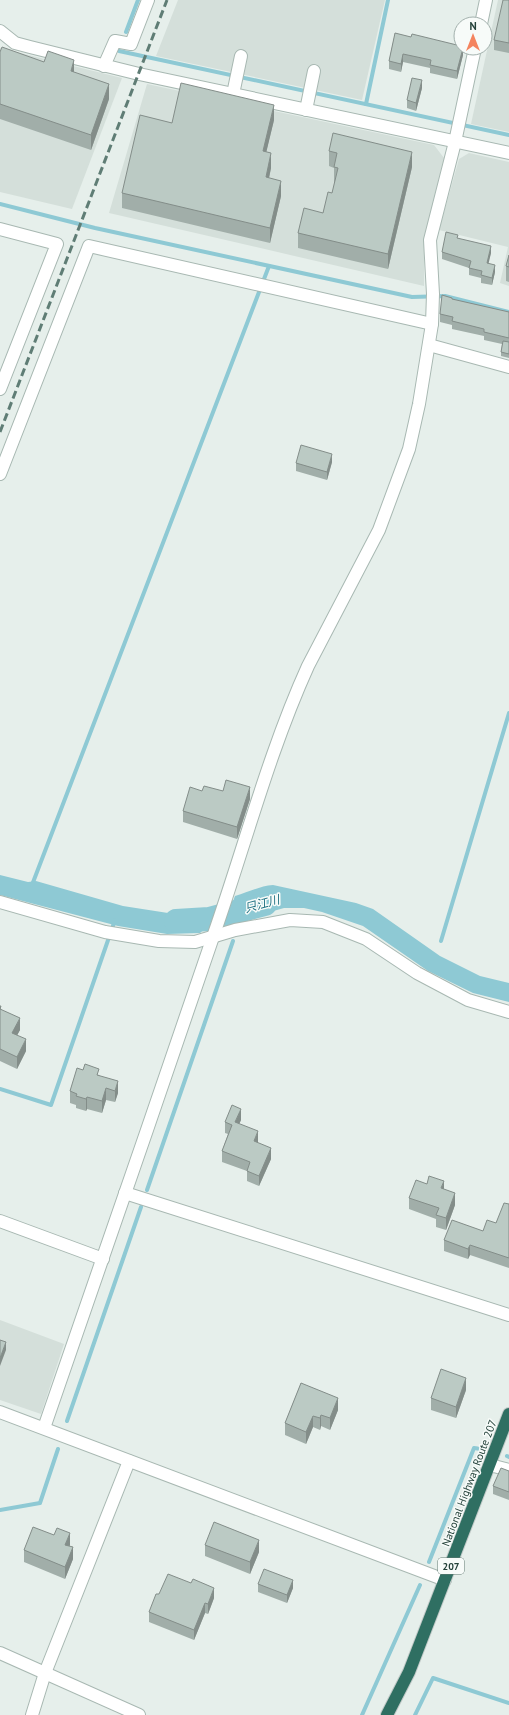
<svg xmlns="http://www.w3.org/2000/svg" width="509" height="1715" font-family="'PT Sans','Noto Sans JP',sans-serif">
<rect width="100%" height="100%" fill="#e6efeb"/>
<g fill="#d4dfda">
<polygon points="178,0 385,0 362,100 156,56"/>
<polygon points="498,0 509,0 509,132 471,124"/>
<polygon points="0,48 122,78 72,209 0,192"/>
<polygon points="147,84 434,145 444,158 424,239 424,286 109,213"/>
<polygon points="469,153 509,162 509,286 500,283 508,247 439,230 459,159"/>
<polygon points="0,1320 64,1344 41,1414 0,1400"/>
</g>
<g fill="#8ec9d4">
<polygon points="0,875 28,882 36,881 123,906 168,913 204,912 210,924 200,933 167,934 118,926 0,895"/>
<path d="M 273,885 L 356,903 L 373,909 L 440,956 L 480,976 L 509,983 L 509,1002 L 473,993 L 428,971 L 363,926 L 322,912 L 304,908 L 284,908 L 238,921 C 232,913 231,905 235,896 C 249,892 260,886 273,885 Z"/>
</g>
<g fill="none" stroke-linecap="round" stroke-linejoin="round">
<g stroke="#8ec9d4" stroke-width="4">
<polyline points="126,32 138,0"/>
<polyline points="119,51 509,135"/>
<polyline points="366,104 388,0"/>
<polyline points="0,204 95,228 412,297 445,296 509,312"/>
<polyline points="32,885 269,266"/>
<polyline points="441,941 509,713"/>
<polyline points="0,1089 51,1105 115,920"/>
<polyline points="147,1190 233,941"/>
<polyline points="67,1421 141,1207"/>
<polyline points="507,1456 509,1457"/>
<polyline points="0,1510 40,1503 58,1449"/>
<polyline points="429,1562 474,1448 481,1449"/>
<polyline points="362,1715 420,1585"/>
<polyline points="415,1715 433,1678 509,1703"/>
</g>
<polyline stroke="#8ec9d4" stroke-width="24" points="176,921 209,919 265,904"/>
<g stroke="#a8b8b2" stroke-width="14">
<g id="minor">
<polyline points="481,24 486,0"/>
<polyline points="0,31 15,43 30,47 139,74 509,153"/>
<polyline points="104,66 115,41 131,44 148,0"/>
<polyline points="233,94 241,56"/>
<polyline points="306,110 314,71"/>
<polyline points="0,229 57,244 0,389"/>
<polyline points="429,345 509,367"/>
<polyline points="0,474 89,246 432,324"/>
<polyline points="0,902 105,932 159,941 195,942 235,930 290,920 323,922 366,939 417,973 468,1000 509,1012"/>
<polyline points="125,1193 509,1315"/>
<polyline points="0,1221 103,1259"/>
<polyline points="0,1412 445,1580"/>
<path d="M 44,1428 C 101,1263 158,1099 214,934 C 245,845 269,752 308,666 L 379,530 L 409,449 L 419,404 L 432,324 L 433,294 L 430,240 L 455,142 L 475,48"/>
<polyline points="490,1465 509,1470"/>
<polyline points="0,1653 139,1715"/>
<polyline points="32,1715 45,1673 129,1461"/>
</g>
</g>
<g stroke="#c2cac8" stroke-width="14">
<polyline id="highway" points="387,1715 409,1672 509,1414"/>
</g>
<use href="#minor" stroke="#fff" stroke-width="12"/>
<use href="#highway" stroke="#2f6f62" stroke-width="12"/>
<polyline stroke="#5f7d75" stroke-width="3" stroke-dasharray="8 4" stroke-linecap="butt" points="0,432 167,0"/>
</g>
<g fill="#a1aea9">
<polygon points="509,0 509,53 494,50 494,40"/>
<polygon points="395,33 463,55 457,79 430,73 430,68 403,62 401,72 389,69 389,61"/>
<polygon points="0,52 74,72 109,99 91,150 0,119"/>
<polygon points="422,88 416,111 407,108 407,100"/>
<polygon points="274,120 266,152 271,168 269,178 281,196 270,243 122,208 122,193 172,123"/>
<polygon points="329,151 412,167 388,269 298,248 298,233 323,213 332,193 335,183 334,182 334,168 329,166"/>
<polygon points="442,252 491,253 488,263 495,272 492,285 481,283 481,278 469,275 469,268 442,259"/>
<polygon points="509,255 509,282 506,281 506,266"/>
<polygon points="452,299 509,312 509,358 501,356 501,352 502,344 484,340 484,336 452,329 452,325 440,322 440,314"/>
<polygon points="332,462 327,480 296,471 296,463"/>
<polygon points="202,791 223,791 250,799 237,839 183,822 183,811"/>
<polygon points="0,1006 1,1009 20,1030 17,1035 26,1051 17,1069 0,1061"/>
<polygon points="83,1070 99,1075 118,1093 115,1102 106,1100 102,1113 87,1109 86,1111 76,1108 76,1105 70,1103 70,1091"/>
<polygon points="241,1120 239,1124 258,1142 258,1143 271,1159 259,1186 247,1181 247,1171 222,1162 222,1151 228,1134 225,1133 225,1122"/>
<polygon points="427,1184 444,1189 455,1205 446,1230 436,1227 436,1219 409,1209 409,1198"/>
<polygon points="509,1204 509,1268 470,1255 468,1259 444,1251 444,1240 483,1231 496,1223"/>
<polygon points="301,1383 338,1410 330,1430 321,1426 320,1430 313,1427 306,1444 285,1435 285,1423"/>
<polygon points="466,1390 456,1418 431,1410 431,1398"/>
<polygon points="509,1471 509,1500 493,1494 493,1486"/>
<polygon points="54,1535 70,1545 69,1546 73,1559 65,1579 24,1562 24,1550"/>
<polygon points="205,1545 259,1552 250,1574 205,1556"/>
<polygon points="258,1584 293,1588 287,1603 258,1592"/>
<polygon points="159,1594 214,1598 208,1614 205,1613 194,1640 149,1622 149,1612"/>
</g>
<g fill="#838d89">
<polygon points="463,48 463,55 457,79 457,71"/>
<polygon points="403,54 403,62 401,72 401,64"/>
<polygon points="74,60 74,75 71,71"/>
<polygon points="422,80 422,88 416,111 416,103"/>
<polygon points="109,84 109,99 91,150 91,135"/>
<polygon points="274,105 274,120 263,166 263,151"/>
<polygon points="412,152 412,167 388,269 388,254"/>
<polygon points="271,153 271,168 266,192 266,177"/>
<polygon points="281,181 281,196 270,243 270,228"/>
<polygon points="491,246 491,253 487,270 487,263"/>
<polygon points="495,265 495,272 492,285 492,278"/>
<polygon points="332,454 332,462 327,480 327,472"/>
<polygon points="250,787 250,799 237,839 237,827"/>
<polygon points="20,1018 20,1030 12,1045 12,1033"/>
<polygon points="26,1039 26,1051 17,1069 17,1057"/>
<polygon points="118,1081 118,1093 115,1102 115,1091"/>
<polygon points="106,1088 106,1100 102,1113 102,1101"/>
<polygon points="87,1097 87,1109 86,1111 86,1099"/>
<polygon points="241,1109 241,1120 235,1133 235,1122"/>
<polygon points="258,1131 258,1142 254,1152 254,1141"/>
<polygon points="271,1148 271,1159 259,1186 259,1176"/>
<polygon points="444,1181 444,1193 441,1188"/>
<polygon points="455,1193 455,1205 446,1230 446,1218"/>
<polygon points="470,1245 470,1255 468,1259 468,1249"/>
<polygon points="6,1342 6,1350 0,1366 0,1358"/>
<polygon points="466,1378 466,1390 456,1418 456,1407"/>
<polygon points="338,1398 338,1410 330,1430 330,1418"/>
<polygon points="321,1415 321,1426 320,1430 320,1418"/>
<polygon points="313,1416 313,1427 306,1444 306,1432"/>
<polygon points="70,1533 70,1545 65,1556 65,1545"/>
<polygon points="259,1540 259,1552 250,1574 250,1562"/>
<polygon points="73,1547 73,1559 65,1579 65,1567"/>
<polygon points="293,1580 293,1588 287,1603 287,1595"/>
<polygon points="214,1588 214,1598 208,1614 208,1604"/>
<polygon points="205,1603 205,1613 194,1640 194,1630"/>
</g>
<g fill="#bbcac4" stroke="#838d89">
<polygon points="503,0 509,0 509,43 494,40"/>
<polygon points="395,33 411,37 412,34 461,46 461,48 463,48 457,71 430,65 431,60 403,54 401,64 389,61"/>
<polygon points="2,47 44,62 48,51 74,60 71,71 109,84 91,135 0,104 0,52"/>
<polygon points="412,78 422,80 416,103 407,100"/>
<polygon points="181,83 274,105 263,151 271,153 266,177 281,181 270,228 122,193 140,115 172,123"/>
<polygon points="333,133 412,152 388,254 298,233 304,208 323,213 328,192 332,193 338,168 334,167 337,153 329,151"/>
<polygon points="446,232 458,235 457,238 491,246 487,263 495,265 492,278 481,275 482,271 469,268 471,261 442,252"/>
<polygon points="509,255 509,267 506,266"/>
<polygon points="442,295 452,298 452,299 509,312 509,338 484,332 484,329 452,321 453,317 440,314"/>
<polygon points="503,341 509,342 509,354 501,352"/>
<polygon points="301,445 332,454 327,472 296,463"/>
<polygon points="226,780 250,787 237,827 183,811 190,787 202,791 204,786 223,791"/>
<polygon points="0,1006 1,1006 0,1009 20,1018 12,1033 26,1039 17,1057 0,1049"/>
<polygon points="85,1064 99,1069 97,1075 118,1081 115,1091 106,1088 102,1101 87,1097 86,1099 76,1096 77,1094 70,1091 77,1068 83,1070"/>
<polygon points="232,1105 241,1109 235,1122 258,1131 254,1141 271,1148 259,1176 247,1171 250,1162 222,1151 232,1125 225,1122"/>
<polygon points="429,1176 444,1181 441,1188 455,1193 446,1218 436,1215 439,1208 409,1198 416,1180 427,1184"/>
<polygon points="504,1203 509,1204 509,1258 470,1245 468,1249 444,1240 452,1220 483,1231 487,1220 496,1223"/>
<polygon points="0,1340 6,1342 0,1358"/>
<polygon points="441,1369 466,1378 456,1407 431,1398"/>
<polygon points="301,1383 338,1398 330,1418 321,1415 320,1418 313,1416 306,1432 285,1423"/>
<polygon points="501,1468 509,1471 509,1492 493,1486"/>
<polygon points="214,1522 259,1540 250,1562 205,1545"/>
<polygon points="33,1527 54,1535 57,1528 70,1533 65,1545 73,1547 65,1567 24,1550"/>
<polygon points="264,1569 293,1580 287,1595 258,1584"/>
<polygon points="168,1574 191,1583 193,1579 214,1588 208,1604 205,1603 194,1630 149,1612 156,1594 159,1594"/>
</g>
<g text-anchor="middle" stroke-width="3" stroke-linejoin="round" paint-order="stroke">
<rect fill="#f7fbf9" stroke="#637a73" stroke-width="1" x="438" y="1558" width="26" height="16" rx="3"/>
<g font-size="10" font-weight="bold" fill="#24423a">
<text x="451" y="1570">207</text>
</g>
<g font-size="11" fill="#24423a" stroke="#f7fbf9">
<text transform="translate(469 1483) rotate(-69)" y="4">National Highway Route 207</text>
</g>
<g font-size="12" font-style="italic" fill="#1c6f80" stroke="#f7fbf9">
<text transform="translate(262 904) rotate(-15)" y="4">只江川</text>
</g>
</g>
<g transform="translate(473 36)"><circle r="19" fill="#f7fbf9" stroke="#a3b1ad"/>
<path d="M0-3L7 15L0 10L-7 15Z" fill="#f4845f"/>
<text y="-6" font-size="11" font-weight="bold" text-anchor="middle" fill="#24423a">N</text>
</g>
</svg>
